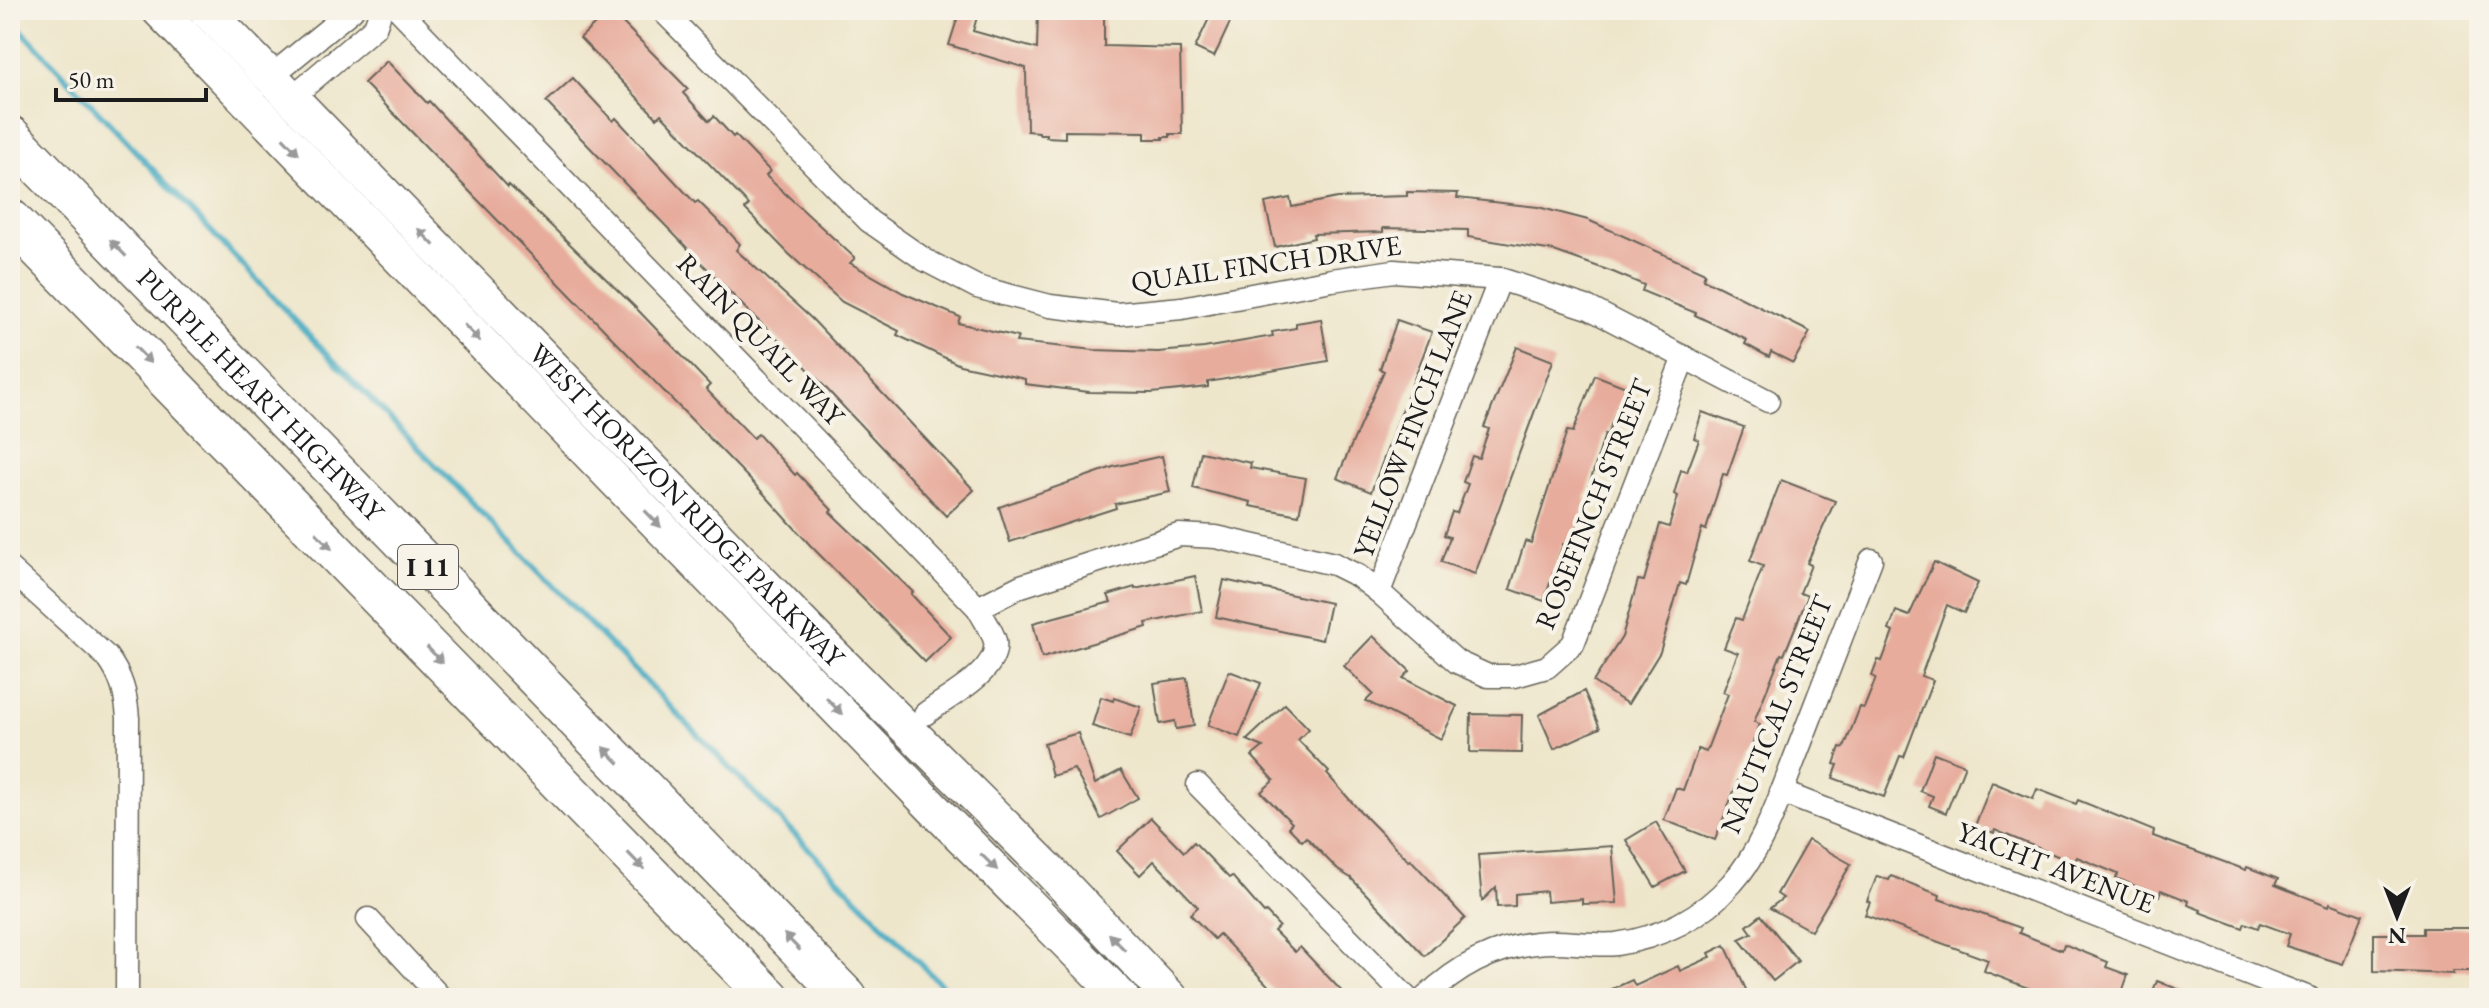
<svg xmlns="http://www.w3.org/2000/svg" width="2489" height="1008" font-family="'EB Garamond',serif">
<rect width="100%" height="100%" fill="#f7f3e8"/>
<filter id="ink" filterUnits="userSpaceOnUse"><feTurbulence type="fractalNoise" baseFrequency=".0125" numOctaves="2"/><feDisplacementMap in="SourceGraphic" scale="16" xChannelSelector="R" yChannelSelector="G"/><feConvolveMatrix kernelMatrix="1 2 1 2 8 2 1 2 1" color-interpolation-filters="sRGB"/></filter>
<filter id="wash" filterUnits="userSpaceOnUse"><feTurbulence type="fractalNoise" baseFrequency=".006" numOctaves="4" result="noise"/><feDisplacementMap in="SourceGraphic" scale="32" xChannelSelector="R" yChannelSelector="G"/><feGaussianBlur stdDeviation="1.8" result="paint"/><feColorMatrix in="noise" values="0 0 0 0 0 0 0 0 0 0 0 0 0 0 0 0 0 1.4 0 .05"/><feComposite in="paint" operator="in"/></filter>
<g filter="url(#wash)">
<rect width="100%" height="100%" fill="#eee6cb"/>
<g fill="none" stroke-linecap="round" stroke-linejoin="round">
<polyline stroke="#40a9c0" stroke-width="6" points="10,18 322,349 954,998"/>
</g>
<g id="blocks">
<g fill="#e7ac9c">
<polygon points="610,10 688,89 683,93 709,121 714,116 733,137 735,135 770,171 766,176 855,258 850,263 903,293 960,317 958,323 1018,337 1016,342 1094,350 1158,352 1204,348 1273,336 1272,332 1296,328 1296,323 1321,319 1328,361 1208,382 1208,387 1151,393 1089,392 1025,384 1025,379 960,365 897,335 899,331 842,302 789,254 745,209 749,205 661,114 657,118 580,38"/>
<polygon points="960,10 979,10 973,31 1037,49 1038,10 1104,10 1104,46 1180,48 1182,134 1170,134 1170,137 1163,137 1163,139 1145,139 1145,132 1065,131 1065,138 1046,137 1046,134 1039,134 1039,132 1027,131 1026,68 949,45"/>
<polygon points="1213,10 1236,10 1214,57 1195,48"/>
<polygon points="387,61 427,103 429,101 508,187 509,185 635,307 710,385 706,389 753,438 758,434 795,475 797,473 832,510 830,512 913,592 911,594 951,637 925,662 810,545 764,494 364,83"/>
<polygon points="573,78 613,121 616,118 695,203 698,201 726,229 740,244 736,250 812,319 974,490 946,516 792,352 750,313 546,102"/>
<polygon points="1407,192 1458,193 1457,198 1538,207 1588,220 1705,273 1703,279 1810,332 1793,363 1771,352 1769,357 1745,344 1747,340 1695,315 1696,313 1642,291 1644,285 1613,272 1554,251 1468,237 1468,230 1383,228 1383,232 1313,234 1314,238 1275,247 1265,203 1290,198 1292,207 1337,198 1407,196"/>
<polygon points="1397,320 1432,332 1371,492 1337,478 1384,371 1380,369"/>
<polygon points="1517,347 1553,361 1475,574 1441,562 1450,537 1444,535 1452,512 1457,513 1468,484 1463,482 1472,456 1479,458 1489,429 1484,427"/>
<polygon points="1595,375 1626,387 1607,435 1605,434 1585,499 1587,500 1570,547 1563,544 1544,601 1510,589 1525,541 1531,543 1567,431 1573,432"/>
<polygon points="1702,412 1744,427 1727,475 1723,474 1706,530 1702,528 1686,585 1680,583 1660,652 1628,704 1593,682 1622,637 1638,580 1644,581 1660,524 1669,527 1678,496 1674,494 1681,470 1687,472 1699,440 1694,438"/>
<polygon points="1201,452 1251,463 1250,468 1306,478 1299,515 1250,506 1251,502 1193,488"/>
<polygon points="1162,456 1170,492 1115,504 1116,508 1010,542 999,507 1113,467"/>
<polygon points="1781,480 1835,501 1807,563 1811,565 1800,593 1808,596 1784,655 1781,654 1754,722 1760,724 1715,840 1664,820 1676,788 1683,790 1698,749 1706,752 1728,694 1723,692 1738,653 1724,648 1736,618 1742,620 1763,566 1750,561"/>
<polygon points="1934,562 1978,583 1964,613 1947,605 1921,676 1933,680 1904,757 1900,756 1884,797 1833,778 1838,765 1834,764 1840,747 1844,748 1860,707 1864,708 1876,678 1872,676 1878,660 1882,661 1893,632 1889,630 1896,611 1909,616"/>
<polygon points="1195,576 1202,611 1146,623 1147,627 1042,658 1033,623 1111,602 1108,595 1135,587 1135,589"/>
<polygon points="1224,580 1330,603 1322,640 1216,617"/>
<polygon points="1373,636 1410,671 1403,678 1457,706 1441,739 1366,701 1373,694 1344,666"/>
<polygon points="1229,671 1261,683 1239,737 1208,725"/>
<polygon points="1187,678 1194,726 1176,729 1175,721 1160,724 1154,683"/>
<polygon points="1584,691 1600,728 1554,749 1539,715"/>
<polygon points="1101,697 1113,701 1114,698 1141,707 1130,738 1092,726"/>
<polygon points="1285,704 1309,729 1298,740 1329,772 1327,774 1357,808 1409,861 1411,860 1465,918 1425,956 1351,878 1338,870 1306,837 1302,841 1288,827 1292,823 1261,792 1274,780 1252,756 1263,747 1247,740"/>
<polygon points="1471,714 1522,715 1521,753 1470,752"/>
<polygon points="1078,733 1095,784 1121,770 1138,798 1101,819 1074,769 1052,776 1044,743"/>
<polygon points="1934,753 1965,765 1946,813 1929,806 1933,796 1920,791"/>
<polygon points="1992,782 2033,799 2037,789 2076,804 2078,800 2154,831 2153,836 2246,870 2247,867 2278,879 2275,885 2329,906 2330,903 2362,915 2343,964 2286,946 2290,934 2260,923 2258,928 2245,923 2243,928 2200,912 2201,910 2188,905 2189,901 2161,890 2159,896 2116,878 2118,874 2077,857 2074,863 1995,830 1994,833 1975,826"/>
<polygon points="1151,818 1184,852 1194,842 1229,878 1232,876 1264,913 1266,912 1279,926 1274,931 1295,952 1300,947 1348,998 1280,998 1219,934 1214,939 1190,914 1198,907 1154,861 1140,875 1117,851"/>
<polygon points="1656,822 1685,871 1655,887 1626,840"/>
<polygon points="1808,840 1851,864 1811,931 1770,908 1783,898 1777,894"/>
<polygon points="1612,846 1617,903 1582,904 1582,899 1547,902 1546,891 1515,894 1515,906 1497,907 1496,887 1482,901 1478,855"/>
<polygon points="1877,876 1889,880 1891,876 1940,895 1939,899 2021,928 2019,933 2062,950 2064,944 2108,962 2106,967 2128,975 2120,998 2038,998 2029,995 2031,989 1984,971 1988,960 1865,915 1870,902 1867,901"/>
<polygon points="1761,915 1798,961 1773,981 1739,939 1752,933 1747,926"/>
<polygon points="2423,928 2479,928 2479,963 2477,963 2477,971 2453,971 2453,974 2374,971 2374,934 2423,934"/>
<polygon points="1725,945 1750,998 1592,998 1632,980 1635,986 1678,966 1680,971 1711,957 1709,953"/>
<polygon points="2157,981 2198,997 2198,998 2150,998"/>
</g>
</g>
</g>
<g filter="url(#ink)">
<use href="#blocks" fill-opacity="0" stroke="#666359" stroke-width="2"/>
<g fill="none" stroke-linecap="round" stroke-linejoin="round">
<g stroke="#666359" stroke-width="25">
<g id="minor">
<path d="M 399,10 L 978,608 C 983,618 992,630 995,641 C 1000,672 947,697 925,714"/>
<polyline points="662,10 869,221 925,260 977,287 1050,306 1117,314 1182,308 1332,280 1394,271 1500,279 1589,308 1768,401"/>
<polyline points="270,77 352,10"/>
<polyline points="291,98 375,27 381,10"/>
<path d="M 10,569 L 107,657 C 122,677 126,694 128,718 L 127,998"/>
<polyline points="1379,592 1500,279"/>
<polyline points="978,608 1021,586 1179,535 1216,537 1334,564 1358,576 1379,592 1457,662 1488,676 1515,676 1547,667 1573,644 1684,357"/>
<polyline points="1198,785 1407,998"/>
<polyline points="1781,792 2309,998"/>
<polyline points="368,919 441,998"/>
<path d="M 1425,998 C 1461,963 1504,942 1555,942 C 1575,942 1596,946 1616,944 C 1660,938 1703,917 1732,883 C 1765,847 1781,792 1799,747 C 1823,685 1847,622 1871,560"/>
</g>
</g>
<g stroke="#666359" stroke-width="37">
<g id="primary">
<polyline points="159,10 933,808 1122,998"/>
<path id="s1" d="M 206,10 L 817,639 L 1048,869 L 1171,998"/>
</g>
</g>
<g stroke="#666359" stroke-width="43">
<g id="motorway">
<path id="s2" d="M 10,136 L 847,998"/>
<polyline points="10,219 770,998"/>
</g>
</g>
<use href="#minor" stroke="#fff" stroke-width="22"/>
<use href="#primary" stroke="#fff" stroke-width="34"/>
<use href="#motorway" stroke="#fff" stroke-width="40"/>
</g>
<defs><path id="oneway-solid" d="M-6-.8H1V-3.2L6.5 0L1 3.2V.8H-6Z" transform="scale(2)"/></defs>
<g fill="#999">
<use href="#oneway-solid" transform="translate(291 146) rotate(46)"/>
<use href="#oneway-solid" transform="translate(426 237) rotate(-134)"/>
<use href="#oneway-solid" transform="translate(118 248) rotate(-134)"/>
<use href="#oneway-solid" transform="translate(472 333) rotate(46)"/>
<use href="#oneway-solid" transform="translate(143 355) rotate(46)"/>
<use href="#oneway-solid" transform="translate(653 519) rotate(46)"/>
<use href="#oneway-solid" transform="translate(324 541) rotate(46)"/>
<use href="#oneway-solid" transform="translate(435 655) rotate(46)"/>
<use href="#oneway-solid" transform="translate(834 706) rotate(46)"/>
<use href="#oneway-solid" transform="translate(611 755) rotate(-134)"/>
<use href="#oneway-solid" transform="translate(636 861) rotate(46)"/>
<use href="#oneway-solid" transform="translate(989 862) rotate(44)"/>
<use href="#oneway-solid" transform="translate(792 942) rotate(-134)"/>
<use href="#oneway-solid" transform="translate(1117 942) rotate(-134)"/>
</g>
</g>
<g text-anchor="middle" stroke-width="8" stroke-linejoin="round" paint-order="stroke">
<rect fill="#f7f3e8" stroke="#5e5c59" stroke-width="2" x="398" y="545" width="60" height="44" rx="6"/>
<g font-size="26" font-weight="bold" fill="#1c1c1c">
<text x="428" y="576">I 11</text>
</g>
<g font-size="28" fill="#1c1c1c" stroke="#f7f3e8">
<text transform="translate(1266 263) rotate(-8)" y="10">QUAIL FINCH DRIVE</text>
<text transform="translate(761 339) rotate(46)" y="10">RAIN QUAIL WAY</text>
<text dy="10" stroke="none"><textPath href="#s2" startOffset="360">PURPLE HEART HIGHWAY</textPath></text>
<text transform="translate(1412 424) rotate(-69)" y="10">YELLOW FINCH LANE</text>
<text transform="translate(1593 504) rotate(-68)" y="10">ROSEFINCH STREET</text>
<text dy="10" stroke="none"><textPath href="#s1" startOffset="690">WEST HORIZON RIDGE PARKWAY</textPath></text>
<text transform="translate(1776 714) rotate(-68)" y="10">NAUTICAL STREET</text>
<text transform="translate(2056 867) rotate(21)" y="10">YACHT AVENUE</text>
</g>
</g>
<rect width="2489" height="1008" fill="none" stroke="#f7f3e8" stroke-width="40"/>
<g transform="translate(2397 916) rotate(180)" stroke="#f7f3e8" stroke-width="6" paint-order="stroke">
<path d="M0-6L14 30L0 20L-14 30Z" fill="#1c1c1c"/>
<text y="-12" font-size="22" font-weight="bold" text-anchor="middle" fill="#1c1c1c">N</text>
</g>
<path d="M56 88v12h150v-12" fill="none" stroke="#1c1c1c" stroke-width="4"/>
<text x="68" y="88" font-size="24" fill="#1c1c1c" stroke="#f7f3e8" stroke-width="6" paint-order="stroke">50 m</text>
</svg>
